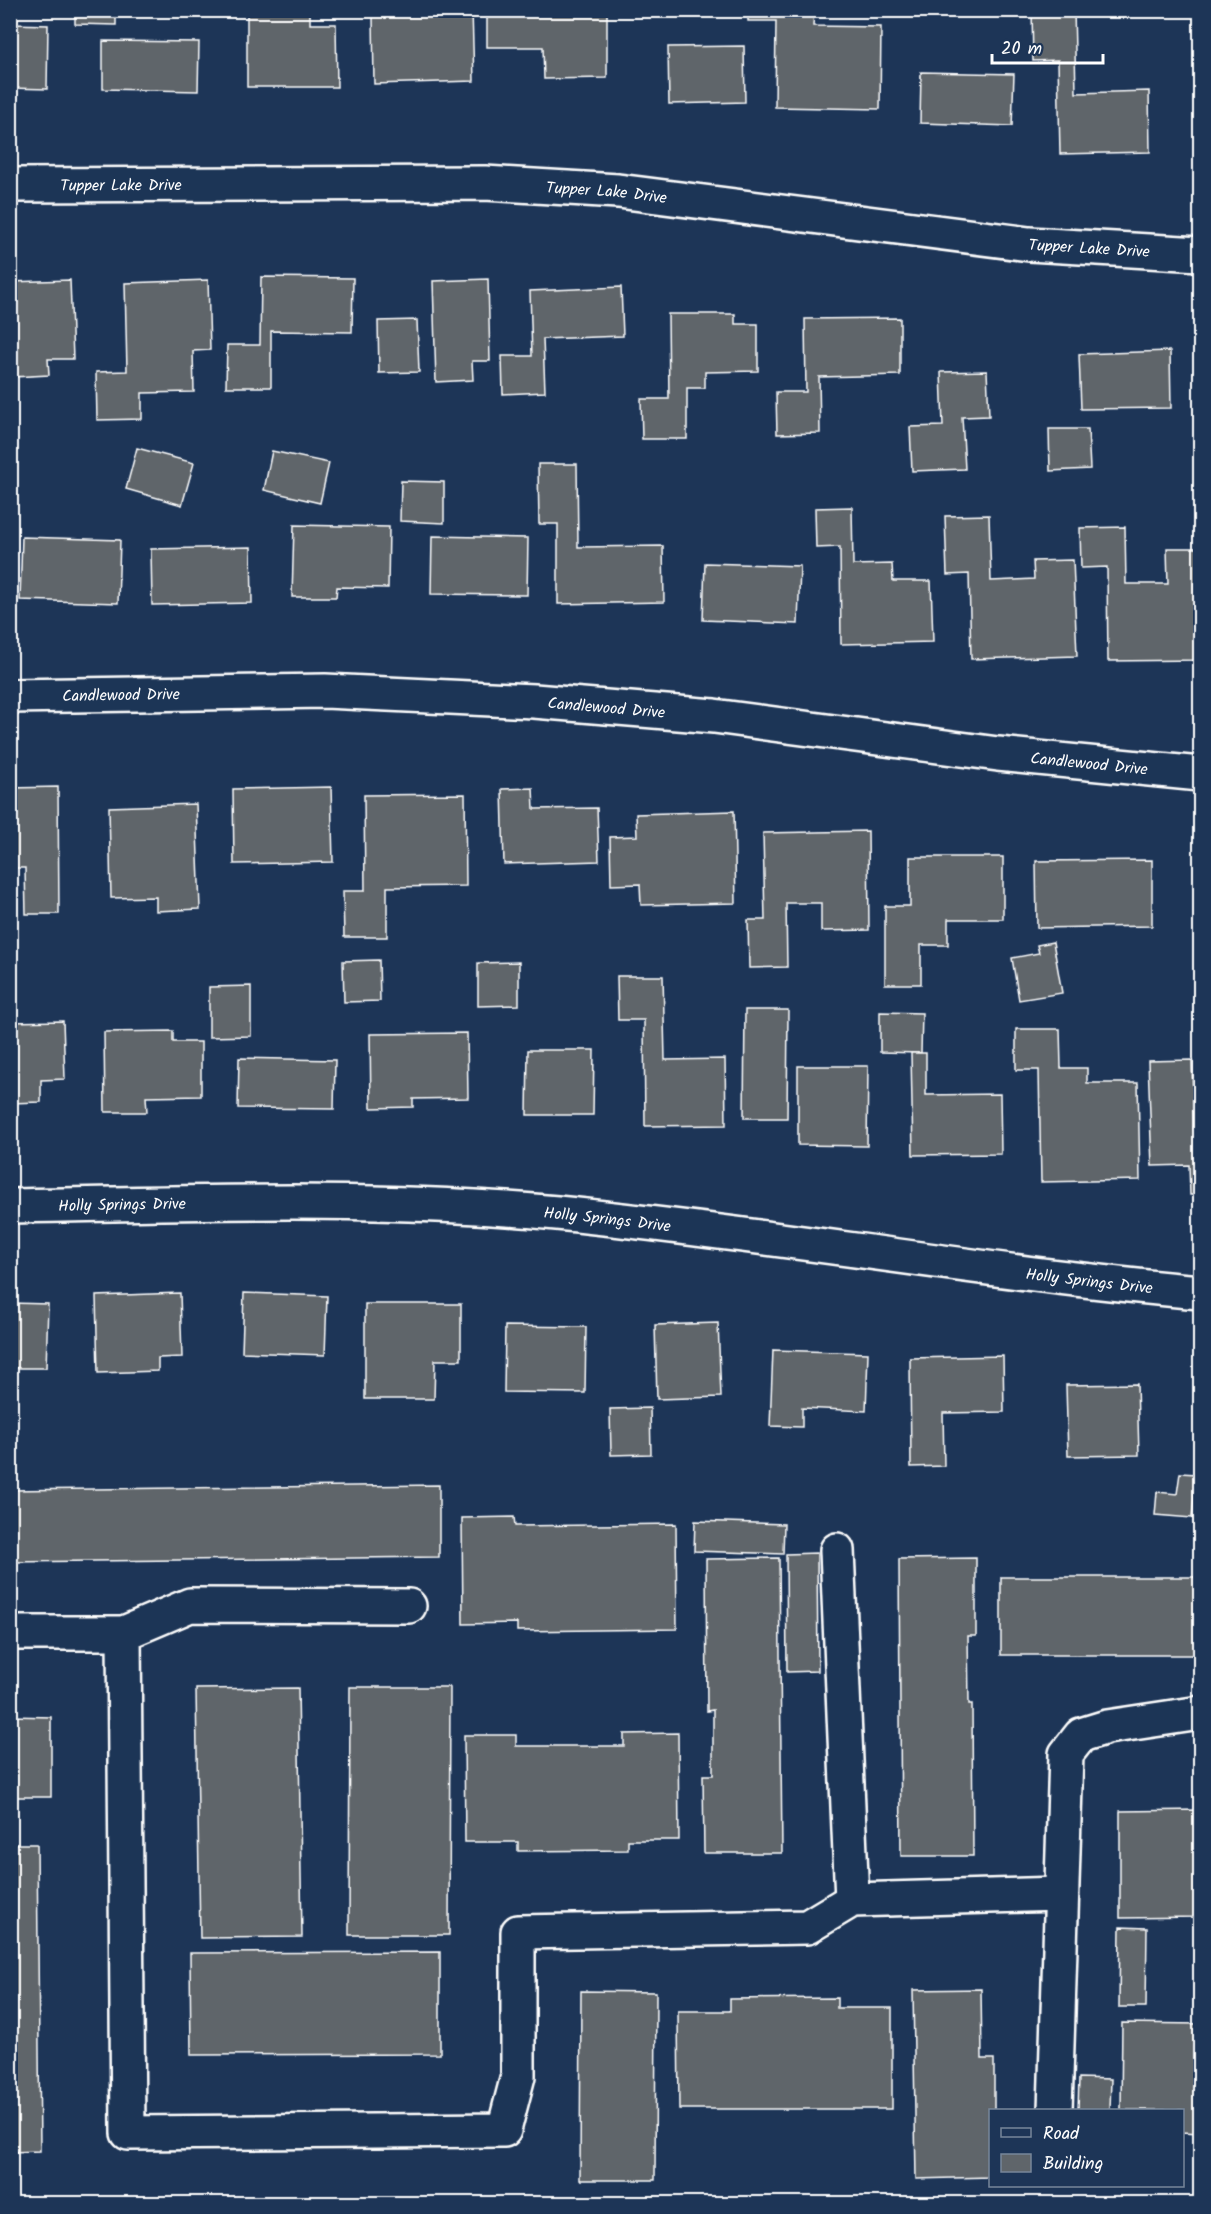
<svg xmlns="http://www.w3.org/2000/svg" width="1211" height="2214" font-family="Kalam,sans-serif">
<rect width="100%" height="100%" fill="#1d3557"/>
<filter id="ink" filterUnits="userSpaceOnUse"><feTurbulence type="fractalNoise" baseFrequency=".0167" numOctaves="2"/><feDisplacementMap in="SourceGraphic" scale="12" xChannelSelector="R" yChannelSelector="G"/><feConvolveMatrix kernelMatrix="1 2 1 2 8 2 1 2 1" color-interpolation-filters="sRGB"/></filter>
<g filter="url(#ink)">
<g fill="#5f656a" stroke="#fff" stroke-width="1.5">
<polygon points="75,10 116,10 116,25 75,24"/>
<polygon points="247,10 310,10 310,24 336,24 337,87 247,87"/>
<polygon points="343,10 385,10 385,15 343,14"/>
<polygon points="434,10 472,10 474,81 374,84 373,16 434,15"/>
<polygon points="487,10 607,10 607,78 544,79 543,47 487,47"/>
<polygon points="748,10 814,10 813,26 881,27 880,109 775,107 776,21 748,21"/>
<polygon points="1032,10 1074,10 1076,93 1149,91 1150,152 1060,154 1058,60 1033,61"/>
<polygon points="10,24 48,25 47,89 10,88"/>
<polygon points="103,41 199,42 198,91 103,89"/>
<polygon points="744,46 745,102 669,104 668,47"/>
<polygon points="921,72 1014,74 1012,126 920,123"/>
<polygon points="261,277 353,278 352,332 271,331 271,387 226,387 227,345 260,345"/>
<polygon points="488,279 490,361 472,361 473,380 436,382 433,281"/>
<polygon points="70,280 73,359 48,359 49,375 13,377 14,426 10,426 10,282"/>
<polygon points="208,280 210,350 193,351 194,392 142,393 142,419 97,420 96,372 127,371 125,283"/>
<polygon points="621,287 623,336 543,339 545,392 503,394 502,356 532,356 530,291"/>
<polygon points="668,314 735,314 735,324 758,324 758,371 705,372 705,388 687,388 687,439 642,439 641,399 669,399"/>
<polygon points="900,318 900,375 819,377 820,433 777,434 776,392 806,392 805,319"/>
<polygon points="417,320 419,372 379,373 378,321"/>
<polygon points="1170,351 1171,408 1081,409 1079,354"/>
<polygon points="987,371 989,416 962,417 965,469 912,471 910,427 943,426 941,372"/>
<polygon points="1049,429 1088,429 1090,469 1050,471"/>
<polygon points="137,448 194,463 182,505 126,489"/>
<polygon points="272,451 329,463 320,503 264,490"/>
<polygon points="538,464 577,464 578,547 663,546 664,602 558,604 558,524 539,524"/>
<polygon points="401,481 444,482 444,523 400,521"/>
<polygon points="852,507 853,565 892,564 893,581 931,581 933,642 841,644 840,547 816,548 815,508"/>
<polygon points="989,515 991,581 1034,579 1033,561 1073,560 1077,656 971,659 969,574 947,575 945,516"/>
<polygon points="294,525 389,527 388,588 337,587 336,597 292,597"/>
<polygon points="1125,527 1126,584 1168,584 1167,548 1200,548 1200,660 1108,661 1107,567 1081,568 1080,528"/>
<polygon points="432,536 528,538 527,595 431,594"/>
<polygon points="22,537 120,540 118,603 20,600"/>
<polygon points="251,547 252,603 152,605 151,549"/>
<polygon points="705,563 800,566 798,624 703,620"/>
<polygon points="58,787 59,914 26,914 25,868 10,868 10,788"/>
<polygon points="331,787 333,862 234,864 233,789"/>
<polygon points="533,788 534,809 597,808 599,861 504,864 502,789"/>
<polygon points="465,794 466,886 387,887 387,937 344,937 343,891 365,891 364,795"/>
<polygon points="196,804 200,909 156,911 156,897 111,898 109,807"/>
<polygon points="734,811 736,903 641,905 640,884 611,885 610,837 637,836 636,814"/>
<polygon points="868,831 869,930 821,931 821,903 786,903 787,967 749,968 748,920 765,920 763,833"/>
<polygon points="910,857 1003,857 1003,919 948,919 948,945 921,945 921,984 885,984 885,906 910,906"/>
<polygon points="1152,860 1152,926 1037,928 1036,861"/>
<polygon points="1053,942 1062,993 1019,1000 1012,958 1039,953 1037,945"/>
<polygon points="379,960 380,1001 344,1002 343,961"/>
<polygon points="519,962 519,1005 478,1006 478,963"/>
<polygon points="617,976 663,976 665,1060 725,1059 726,1125 645,1126 644,1020 618,1020"/>
<polygon points="251,986 251,1036 209,1037 209,987"/>
<polygon points="745,1010 788,1010 787,1118 744,1118"/>
<polygon points="880,1012 922,1013 921,1053 880,1052"/>
<polygon points="63,1021 65,1079 41,1080 41,1102 10,1103 10,1022"/>
<polygon points="1016,1029 1060,1029 1061,1068 1087,1068 1087,1083 1138,1083 1140,1180 1041,1182 1039,1070 1016,1070"/>
<polygon points="173,1031 173,1042 201,1042 201,1096 146,1097 147,1112 105,1112 104,1032"/>
<polygon points="467,1033 468,1098 413,1099 413,1107 371,1108 370,1034"/>
<polygon points="528,1050 594,1050 593,1115 527,1115"/>
<polygon points="911,1053 926,1053 926,1095 1000,1094 1001,1154 913,1155"/>
<polygon points="239,1058 335,1060 334,1109 238,1108"/>
<polygon points="1192,1060 1194,1130 1200,1130 1200,1195 1190,1195 1189,1165 1152,1166 1148,1061"/>
<polygon points="798,1066 868,1066 867,1146 798,1145"/>
<polygon points="180,1293 182,1357 158,1358 158,1371 98,1373 96,1296"/>
<polygon points="244,1293 327,1296 325,1355 242,1352"/>
<polygon points="10,1303 48,1304 46,1368 10,1368"/>
<polygon points="365,1304 461,1304 461,1360 435,1360 434,1399 365,1399"/>
<polygon points="718,1323 721,1397 657,1399 655,1325"/>
<polygon points="505,1326 586,1327 585,1393 504,1392"/>
<polygon points="773,1350 868,1353 866,1411 802,1408 802,1427 770,1426"/>
<polygon points="1003,1356 1004,1412 943,1413 944,1466 911,1467 910,1358"/>
<polygon points="1137,1384 1139,1455 1068,1456 1066,1385"/>
<polygon points="650,1408 651,1454 611,1455 610,1409"/>
<polygon points="1180,1473 1196,1474 1192,1518 1155,1515 1157,1492 1177,1494"/>
<polygon points="439,1485 439,1557 10,1562 10,1490"/>
<polygon points="514,1517 515,1526 676,1524 677,1629 517,1631 517,1623 463,1624 462,1518"/>
<polygon points="695,1521 784,1524 783,1554 694,1551"/>
<polygon points="817,1553 818,1671 787,1672 786,1554"/>
<polygon points="779,1558 782,1853 704,1853 703,1775 713,1775 713,1710 707,1711 706,1559"/>
<polygon points="976,1558 976,1636 968,1636 969,1704 972,1704 973,1856 901,1856 899,1559"/>
<rect x="1001" y="1577" width="199" height="78"/>
<polygon points="350,1687 450,1687 449,1935 349,1935"/>
<polygon points="298,1688 302,1937 200,1938 196,1689"/>
<polygon points="10,1716 51,1717 51,1797 10,1797"/>
<polygon points="678,1733 679,1840 628,1840 628,1850 518,1851 518,1842 465,1842 464,1735 516,1735 516,1746 624,1746 624,1734"/>
<polygon points="1200,1810 1200,1917 1120,1918 1120,1811"/>
<polygon points="10,1844 37,1844 40,2151 10,2152"/>
<polygon points="1120,1927 1147,1928 1146,2007 1119,2007"/>
<polygon points="440,1952 440,2054 191,2055 190,1953"/>
<polygon points="981,1989 982,2059 994,2059 994,2110 990,2110 990,2177 916,2179 913,1990"/>
<polygon points="581,1991 656,1992 655,2180 580,2180"/>
<polygon points="837,1998 837,2008 892,2008 892,2109 679,2109 678,2011 730,2011 730,1999"/>
<polygon points="1122,2023 1200,2024 1200,2133 1182,2132 1182,2110 1121,2110"/>
<polygon points="1079,2078 1111,2079 1110,2110 1078,2110"/>
</g>
<g fill="none" stroke-linecap="round" stroke-linejoin="round">
<g stroke="#fff" stroke-width="38">
<g id="minor">
<path id="s1" d="M 10,185 L 485,183 L 618,191 L 1029,244 L 1200,254"/>
<path id="s2" d="M 10,696 L 325,691 L 534,701 L 714,716 L 998,754 L 1200,774"/>
<path id="s3" d="M 10,1206 C 192,1203 375,1196 557,1213 C 772,1234 985,1273 1200,1292"/>
<polyline points="837,1550 852,1900"/>
<polyline points="10,1633 124,1633 190,1605 409,1606"/>
<polyline points="124,1633 128,2133 504,2130 518,2076 518,1932 807,1927 852,1900 1060,1894"/>
<polyline points="1055,2110 1066,1754 1081,1735 1107,1727 1200,1713"/>
</g>
</g>
<use href="#minor" stroke="#1d3557" stroke-width="33"/>
</g>
</g>
<g text-anchor="middle" stroke-width="4.5" stroke-linejoin="round" paint-order="stroke">
<g font-size="16" fill="#fff" stroke="#1d3557">
<text dy="6" stroke="none"><textPath href="#s1" startOffset="111">Tupper Lake Drive</textPath></text>
<text dy="6" stroke="none"><textPath href="#s1" startOffset="597">Tupper Lake Drive</textPath></text>
<text dy="6" stroke="none"><textPath href="#s1" startOffset="1083">Tupper Lake Drive</textPath></text>
<text dy="6" stroke="none"><textPath href="#s2" startOffset="111">Candlewood Drive</textPath></text>
<text dy="6" stroke="none"><textPath href="#s2" startOffset="597">Candlewood Drive</textPath></text>
<text dy="6" stroke="none"><textPath href="#s2" startOffset="1083">Candlewood Drive</textPath></text>
<text dy="6" stroke="none"><textPath href="#s3" startOffset="112">Holly Springs Drive</textPath></text>
<text dy="6" stroke="none"><textPath href="#s3" startOffset="598">Holly Springs Drive</textPath></text>
<text dy="6" stroke="none"><textPath href="#s3" startOffset="1084">Holly Springs Drive</textPath></text>
</g>
</g>
<rect width="1211" height="2214" fill="none" stroke="#1d3557" stroke-width="36"/>
<rect x="18" y="18" width="1175" height="2178" fill="none" stroke="#fff" stroke-width="2" filter="url(#ink)"/>
<rect x="989" y="2109" width="195" height="78" fill="#1d3557" stroke="#77869a" stroke-width="1.5"/>
<rect x="1001" y="2128" width="30" height="9" fill="#1d3557" stroke="#77869a" stroke-width="1.5"/>
<text x="1043" y="2139" font-size="18" fill="#ffffff">Road</text>
<rect x="1001" y="2154" width="30" height="18" fill="#5f656a" stroke="#77869a" stroke-width="1.5"/>
<text x="1043" y="2169" font-size="18" fill="#ffffff">Building</text>
<path d="M992 54v9h111v-9" fill="none" stroke="#ffffff" stroke-width="3"/>
<text x="1001" y="54" font-size="18" fill="#ffffff" stroke="#1d3557" stroke-width="4.5" paint-order="stroke">20 m</text>
</svg>
